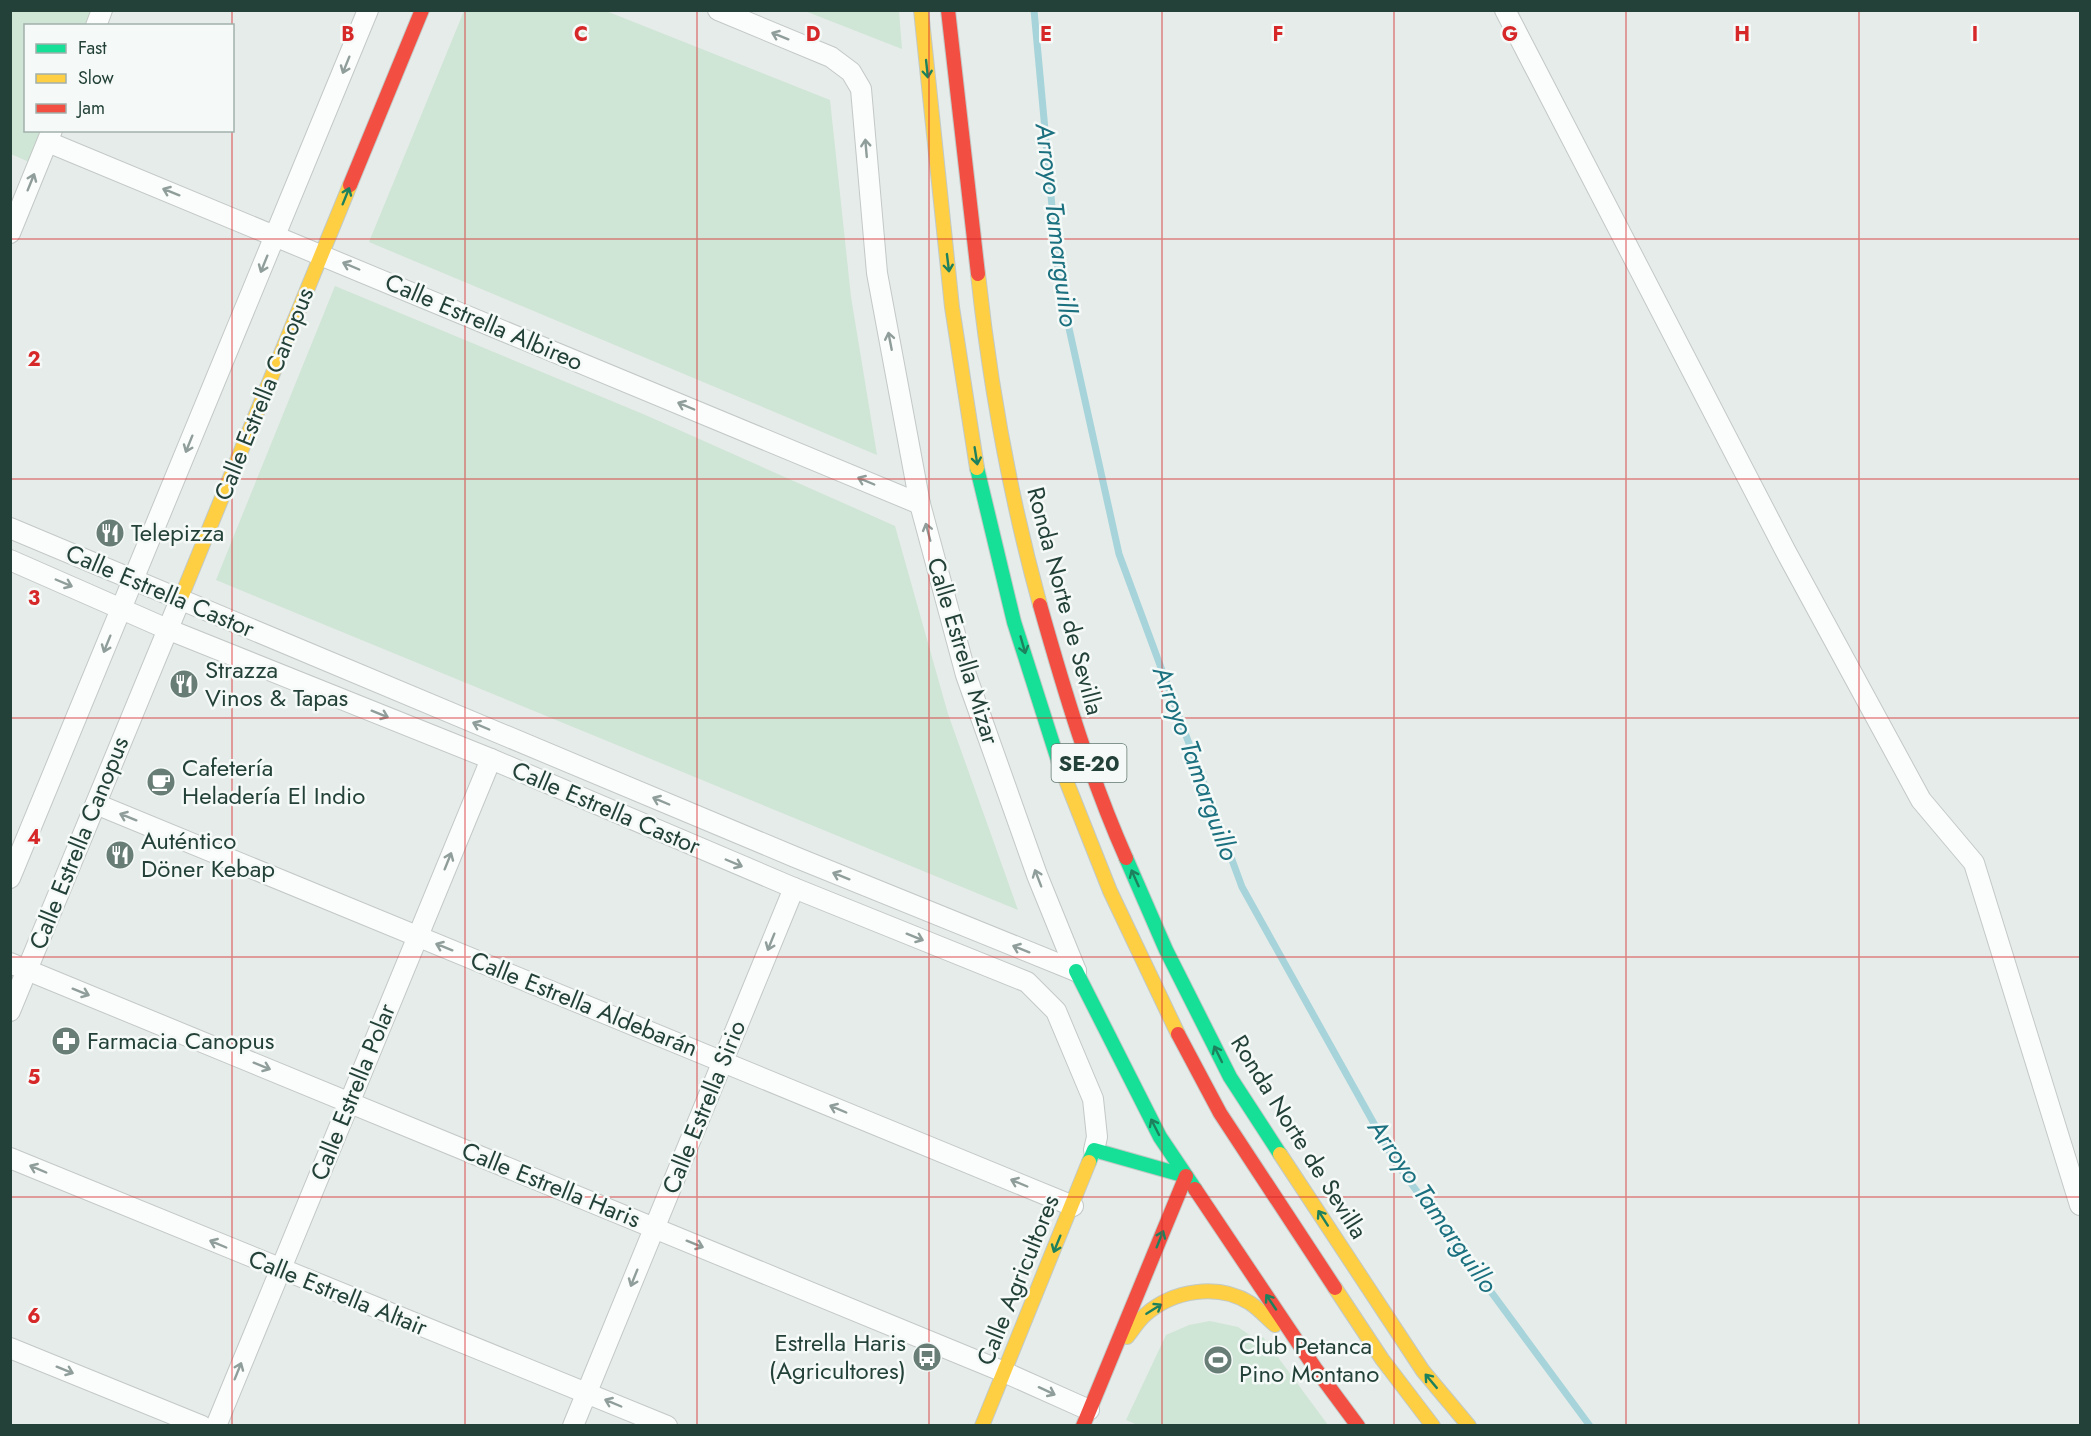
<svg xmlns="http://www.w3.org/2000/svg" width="2091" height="1436" font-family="Jost,sans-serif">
<rect width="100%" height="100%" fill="#e6ece9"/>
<g fill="#cfe5d6">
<polygon points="11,11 102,11 96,25 26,26 26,130 52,131 38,166 11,154"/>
<polygon points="464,11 606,11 830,100 851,297 877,455 369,242"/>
<polygon points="805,11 899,11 902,49"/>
<polygon points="335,286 643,414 895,526 948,714 1018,910 216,580"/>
<polygon points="1210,1321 1238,1327 1258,1341 1263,1337 1328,1425 1140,1426 1126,1420 1166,1335 1189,1325"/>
</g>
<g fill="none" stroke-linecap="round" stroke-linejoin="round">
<polyline stroke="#a7d4da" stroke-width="7" points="1034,10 1059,283 1119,554 1242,887 1396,1163 1590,1426"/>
<g stroke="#c3c9c6" stroke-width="22">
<g id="street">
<polyline points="718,10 831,57 851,72 861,89 877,273 920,504 966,675 1037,875 1076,971"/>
<polyline points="1505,10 1785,550 1921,800 1974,863 2080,1205"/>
<polyline points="96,26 102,10"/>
<polyline points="48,142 920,504"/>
<polyline points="10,233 52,130"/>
<polyline points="10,528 795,857 1076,971"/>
<polyline points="10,560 167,629 491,759 794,888 1027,982 1056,1011 1093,1099 1097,1137 1094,1150"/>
<polyline points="96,804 1073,1206"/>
<polyline points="10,878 368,10"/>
<polyline points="10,963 1004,1372 1089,1410"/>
<polyline points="10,1011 180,600"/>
<polyline points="10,1158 667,1426"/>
<polyline points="10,1348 202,1426"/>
<polyline points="216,1426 491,759"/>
<polyline points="573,1426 794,888"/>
</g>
</g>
<g stroke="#c2c9c6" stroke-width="16">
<g id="fast">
<polyline points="977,468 1014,622 1058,760"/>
<polyline points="1126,858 1166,950 1230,1077 1280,1154"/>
<polyline points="1076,971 1160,1137 1195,1189"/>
<polyline points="1089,1162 1094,1150 1186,1176"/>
</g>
</g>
<g stroke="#c2c9c6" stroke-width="16">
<g id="slow">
<polyline points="921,10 952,307 977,468"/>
<path d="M 978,274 C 990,386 1010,496 1040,605"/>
<polyline points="180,600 350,185"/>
<polyline points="1058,760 1110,891 1178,1034"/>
<polyline points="1280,1154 1423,1371 1469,1426"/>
<polyline points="1335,1288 1382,1359 1433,1426"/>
<path d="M 1127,1337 C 1133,1330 1138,1321 1145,1315 C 1173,1290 1218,1283 1250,1303 C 1259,1309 1267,1318 1275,1325"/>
<polyline points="982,1426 1089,1162"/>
</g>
</g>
<g stroke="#c2c9c6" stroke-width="16">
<g id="jam">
<polyline points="948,10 978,274"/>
<polyline points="350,185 422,10"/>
<path d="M 1040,605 C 1064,690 1090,777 1126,858"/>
<polyline points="1178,1034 1220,1113 1335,1288"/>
<polyline points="1195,1189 1315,1368 1358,1426"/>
<polyline points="1083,1426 1186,1176"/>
</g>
</g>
<use href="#street" stroke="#fbfcfc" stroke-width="20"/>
<use href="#fast" stroke="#16e098" stroke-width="14"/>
<use href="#slow" stroke="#ffcf43" stroke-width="14"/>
<use href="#jam" stroke="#f24e42" stroke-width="14"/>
</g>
<defs><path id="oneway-shaft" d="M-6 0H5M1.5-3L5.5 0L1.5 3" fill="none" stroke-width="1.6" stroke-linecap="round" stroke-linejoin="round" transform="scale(1.5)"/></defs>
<g stroke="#8f9e9a">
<use href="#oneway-shaft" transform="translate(780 36) rotate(-158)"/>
<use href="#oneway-shaft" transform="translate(346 65) rotate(112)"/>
<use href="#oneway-shaft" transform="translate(866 148) rotate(-95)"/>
<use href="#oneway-shaft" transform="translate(31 182) rotate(-68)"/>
<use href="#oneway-shaft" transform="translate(171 192) rotate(-158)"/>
<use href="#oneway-shaft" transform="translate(264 264) rotate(112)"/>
<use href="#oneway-shaft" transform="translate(351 266) rotate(-157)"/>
<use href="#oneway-shaft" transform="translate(890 341) rotate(-101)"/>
<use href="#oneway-shaft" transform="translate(686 406) rotate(-157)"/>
<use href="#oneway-shaft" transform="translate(189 444) rotate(112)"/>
<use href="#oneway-shaft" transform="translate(866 481) rotate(-157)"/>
<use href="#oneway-shaft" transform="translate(928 532) rotate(-105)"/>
<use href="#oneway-shaft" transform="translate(64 583) rotate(23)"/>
<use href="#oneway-shaft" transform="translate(107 644) rotate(112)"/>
<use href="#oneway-shaft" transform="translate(380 714) rotate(22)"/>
<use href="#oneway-shaft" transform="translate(481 726) rotate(-157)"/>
<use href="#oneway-shaft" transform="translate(661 801) rotate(-157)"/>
<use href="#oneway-shaft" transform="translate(128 817) rotate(-158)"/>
<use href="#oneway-shaft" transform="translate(448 861) rotate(-68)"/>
<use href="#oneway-shaft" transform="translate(734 863) rotate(23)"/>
<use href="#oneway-shaft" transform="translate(841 876) rotate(-158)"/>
<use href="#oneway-shaft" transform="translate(1038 878) rotate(-111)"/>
<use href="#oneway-shaft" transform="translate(915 937) rotate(22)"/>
<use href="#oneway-shaft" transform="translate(771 942) rotate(112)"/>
<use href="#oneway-shaft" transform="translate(444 947) rotate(-158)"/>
<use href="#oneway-shaft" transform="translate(1021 949) rotate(-158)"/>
<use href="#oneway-shaft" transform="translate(81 992) rotate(22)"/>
<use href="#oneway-shaft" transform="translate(262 1066) rotate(22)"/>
<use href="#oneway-shaft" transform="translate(838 1109) rotate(-157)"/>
<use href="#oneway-shaft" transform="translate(38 1169) rotate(-157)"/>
<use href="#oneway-shaft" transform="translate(1019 1183) rotate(-157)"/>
<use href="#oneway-shaft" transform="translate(218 1244) rotate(-157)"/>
<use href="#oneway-shaft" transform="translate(695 1244) rotate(22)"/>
<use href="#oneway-shaft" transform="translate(634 1278) rotate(112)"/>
<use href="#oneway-shaft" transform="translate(65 1370) rotate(22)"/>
<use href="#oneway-shaft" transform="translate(238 1371) rotate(-68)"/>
<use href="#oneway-shaft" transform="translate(1047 1391) rotate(25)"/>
<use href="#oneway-shaft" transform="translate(613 1403) rotate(-157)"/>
</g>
<g stroke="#1e815e">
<use href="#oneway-shaft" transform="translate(927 69) rotate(84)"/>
<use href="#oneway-shaft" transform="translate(346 196) rotate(-68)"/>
<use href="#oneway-shaft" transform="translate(948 263) rotate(83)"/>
<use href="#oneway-shaft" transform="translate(976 456) rotate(81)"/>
<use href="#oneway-shaft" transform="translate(1023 645) rotate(74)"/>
<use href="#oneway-shaft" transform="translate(1135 878) rotate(-114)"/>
<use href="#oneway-shaft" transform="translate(1218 1054) rotate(-116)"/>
<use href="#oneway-shaft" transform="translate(1155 1127) rotate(-117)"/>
<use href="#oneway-shaft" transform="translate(1323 1218) rotate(-123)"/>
<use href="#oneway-shaft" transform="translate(1160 1239) rotate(-68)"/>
<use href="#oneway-shaft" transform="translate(1057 1244) rotate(112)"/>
<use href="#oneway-shaft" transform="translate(1271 1302) rotate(-124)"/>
<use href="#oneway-shaft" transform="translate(1154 1309) rotate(-32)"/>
<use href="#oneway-shaft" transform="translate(1431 1381) rotate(-130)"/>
</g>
<path fill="none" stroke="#d62828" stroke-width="1.5" stroke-opacity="0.55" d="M 232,10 L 232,26M 465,10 L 465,1426M 697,10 L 697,1426M 929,10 L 929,1426M 1162,10 L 1162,1426M 1394,10 L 1394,1426M 1626,10 L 1626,1426M 1859,10 L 1859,1426M 232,130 L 232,1426M 10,239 L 2080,239M 10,479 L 2080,479M 10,718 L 2080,718M 10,957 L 2080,957M 10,1197 L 2080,1197"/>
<defs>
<g id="restaurant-disc" transform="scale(1.5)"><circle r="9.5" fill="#677d76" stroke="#f5faf8"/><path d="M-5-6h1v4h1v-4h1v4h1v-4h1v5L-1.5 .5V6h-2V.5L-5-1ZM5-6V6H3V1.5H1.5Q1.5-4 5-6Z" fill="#fff"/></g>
<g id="cafe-disc" transform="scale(1.5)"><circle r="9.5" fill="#677d76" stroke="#f5faf8"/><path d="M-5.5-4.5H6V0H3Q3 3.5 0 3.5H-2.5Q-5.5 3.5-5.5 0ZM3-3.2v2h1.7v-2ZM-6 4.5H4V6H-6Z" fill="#fff"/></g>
<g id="pharmacy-disc" transform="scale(1.5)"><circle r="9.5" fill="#677d76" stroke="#f5faf8"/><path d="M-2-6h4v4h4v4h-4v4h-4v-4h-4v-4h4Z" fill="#fff"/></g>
<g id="bus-disc" transform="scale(1.5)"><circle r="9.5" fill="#677d76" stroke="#f5faf8"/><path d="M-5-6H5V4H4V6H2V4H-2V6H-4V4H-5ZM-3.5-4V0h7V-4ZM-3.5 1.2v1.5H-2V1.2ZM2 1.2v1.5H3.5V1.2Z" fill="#fff"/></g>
<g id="stadium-disc" transform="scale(1.5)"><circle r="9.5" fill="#677d76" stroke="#f5faf8"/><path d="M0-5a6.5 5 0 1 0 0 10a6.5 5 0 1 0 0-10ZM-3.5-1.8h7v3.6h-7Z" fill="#fff"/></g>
</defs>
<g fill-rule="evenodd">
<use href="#restaurant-disc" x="110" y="533"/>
<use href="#restaurant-disc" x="184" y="684"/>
<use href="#cafe-disc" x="161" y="782"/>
<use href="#restaurant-disc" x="120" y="855"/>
<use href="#pharmacy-disc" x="66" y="1041"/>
<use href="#bus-disc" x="927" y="1357"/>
<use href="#stadium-disc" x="1218" y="1360"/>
</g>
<g text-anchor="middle" stroke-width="5" stroke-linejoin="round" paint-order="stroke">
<rect fill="#f5faf8" stroke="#627872" stroke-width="1.5" x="1051.5" y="744" width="75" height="38" rx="4.5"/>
<g font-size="22" font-weight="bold" fill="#234138">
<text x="1089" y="771">SE-20</text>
</g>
<g font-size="24" fill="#234138" stroke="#f5faf8">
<text transform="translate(484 322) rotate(23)" y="8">Calle Estrella Albireo</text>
<text transform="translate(264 394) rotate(-68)" y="8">Calle Estrella Canopus</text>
<text transform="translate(160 591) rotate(23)" y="8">Calle Estrella Castor</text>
<text transform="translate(1065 601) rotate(75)" y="8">Ronda Norte de Sevilla</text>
<text transform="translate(963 651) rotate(73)" y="8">Calle Estrella Mizar</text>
<text transform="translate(606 808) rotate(23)" y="8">Calle Estrella Castor</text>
<text transform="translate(79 843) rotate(-68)" y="8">Calle Estrella Canopus</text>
<text transform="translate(584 1004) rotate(22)" y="8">Calle Estrella Aldebarán</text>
<text transform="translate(353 1092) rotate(-68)" y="8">Calle Estrella Polar</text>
<text transform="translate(704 1107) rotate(-68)" y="8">Calle Estrella Sirio</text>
<text transform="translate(1299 1137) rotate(58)" y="8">Ronda Norte de Sevilla</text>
<text transform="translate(551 1185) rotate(22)" y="8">Calle Estrella Haris</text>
<text transform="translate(1018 1280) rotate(-68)" y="8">Calle Agricultores</text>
<text transform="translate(338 1293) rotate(22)" y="8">Calle Estrella Altair</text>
</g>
<g font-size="24" fill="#234138" stroke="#f5faf8" text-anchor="start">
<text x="131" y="541">Telepizza</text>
<text x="205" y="678">Strazza<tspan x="205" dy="28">Vinos &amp; Tapas</tspan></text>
<text x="182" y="776">Cafetería<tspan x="182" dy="28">Heladería El Indio</tspan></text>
<text x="141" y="849">Auténtico<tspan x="141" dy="28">Döner Kebap</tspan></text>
<text x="87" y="1049">Farmacia Canopus</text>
<text x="906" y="1351" text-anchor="end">Estrella Haris<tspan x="906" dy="28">(Agricultores)</tspan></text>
<text x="1239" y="1354">Club Petanca<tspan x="1239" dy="28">Pino Montano</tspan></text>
</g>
<g font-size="26" font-style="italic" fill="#1b707f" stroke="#f5faf8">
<text transform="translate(1057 225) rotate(83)" y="9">Arroyo Tamarguillo</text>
<text transform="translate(1196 763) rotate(70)" y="9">Arroyo Tamarguillo</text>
<text transform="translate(1433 1206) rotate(55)" y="9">Arroyo Tamarguillo</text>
</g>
</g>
<g font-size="20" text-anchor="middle" font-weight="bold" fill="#d62828" stroke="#f5faf8" stroke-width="5" stroke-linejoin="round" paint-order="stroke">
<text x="348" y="41">B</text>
<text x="581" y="41">C</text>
<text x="813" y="41">D</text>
<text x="1046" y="41">E</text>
<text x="1278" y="41">F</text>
<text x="1510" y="41">G</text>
<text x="1742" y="41">H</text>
<text x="1975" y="41">I</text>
<text x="34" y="366">2</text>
<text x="34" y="605">3</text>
<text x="34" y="844">4</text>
<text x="34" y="1084">5</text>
<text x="34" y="1323">6</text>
</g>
<rect width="2091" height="1436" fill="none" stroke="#234138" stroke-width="24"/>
<rect x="24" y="24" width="210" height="108" fill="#f5faf8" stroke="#a1b0ab" stroke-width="1.5"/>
<rect x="36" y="44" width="30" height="9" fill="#16e098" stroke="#a1b0ab" stroke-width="1.5"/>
<text x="78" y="54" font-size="18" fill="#234138">Fast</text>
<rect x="36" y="74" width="30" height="9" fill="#ffcf43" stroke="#a1b0ab" stroke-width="1.5"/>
<text x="78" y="84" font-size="18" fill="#234138">Slow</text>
<rect x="36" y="104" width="30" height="9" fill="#f24e42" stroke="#a1b0ab" stroke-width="1.5"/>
<text x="78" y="114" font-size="18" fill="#234138">Jam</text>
</svg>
